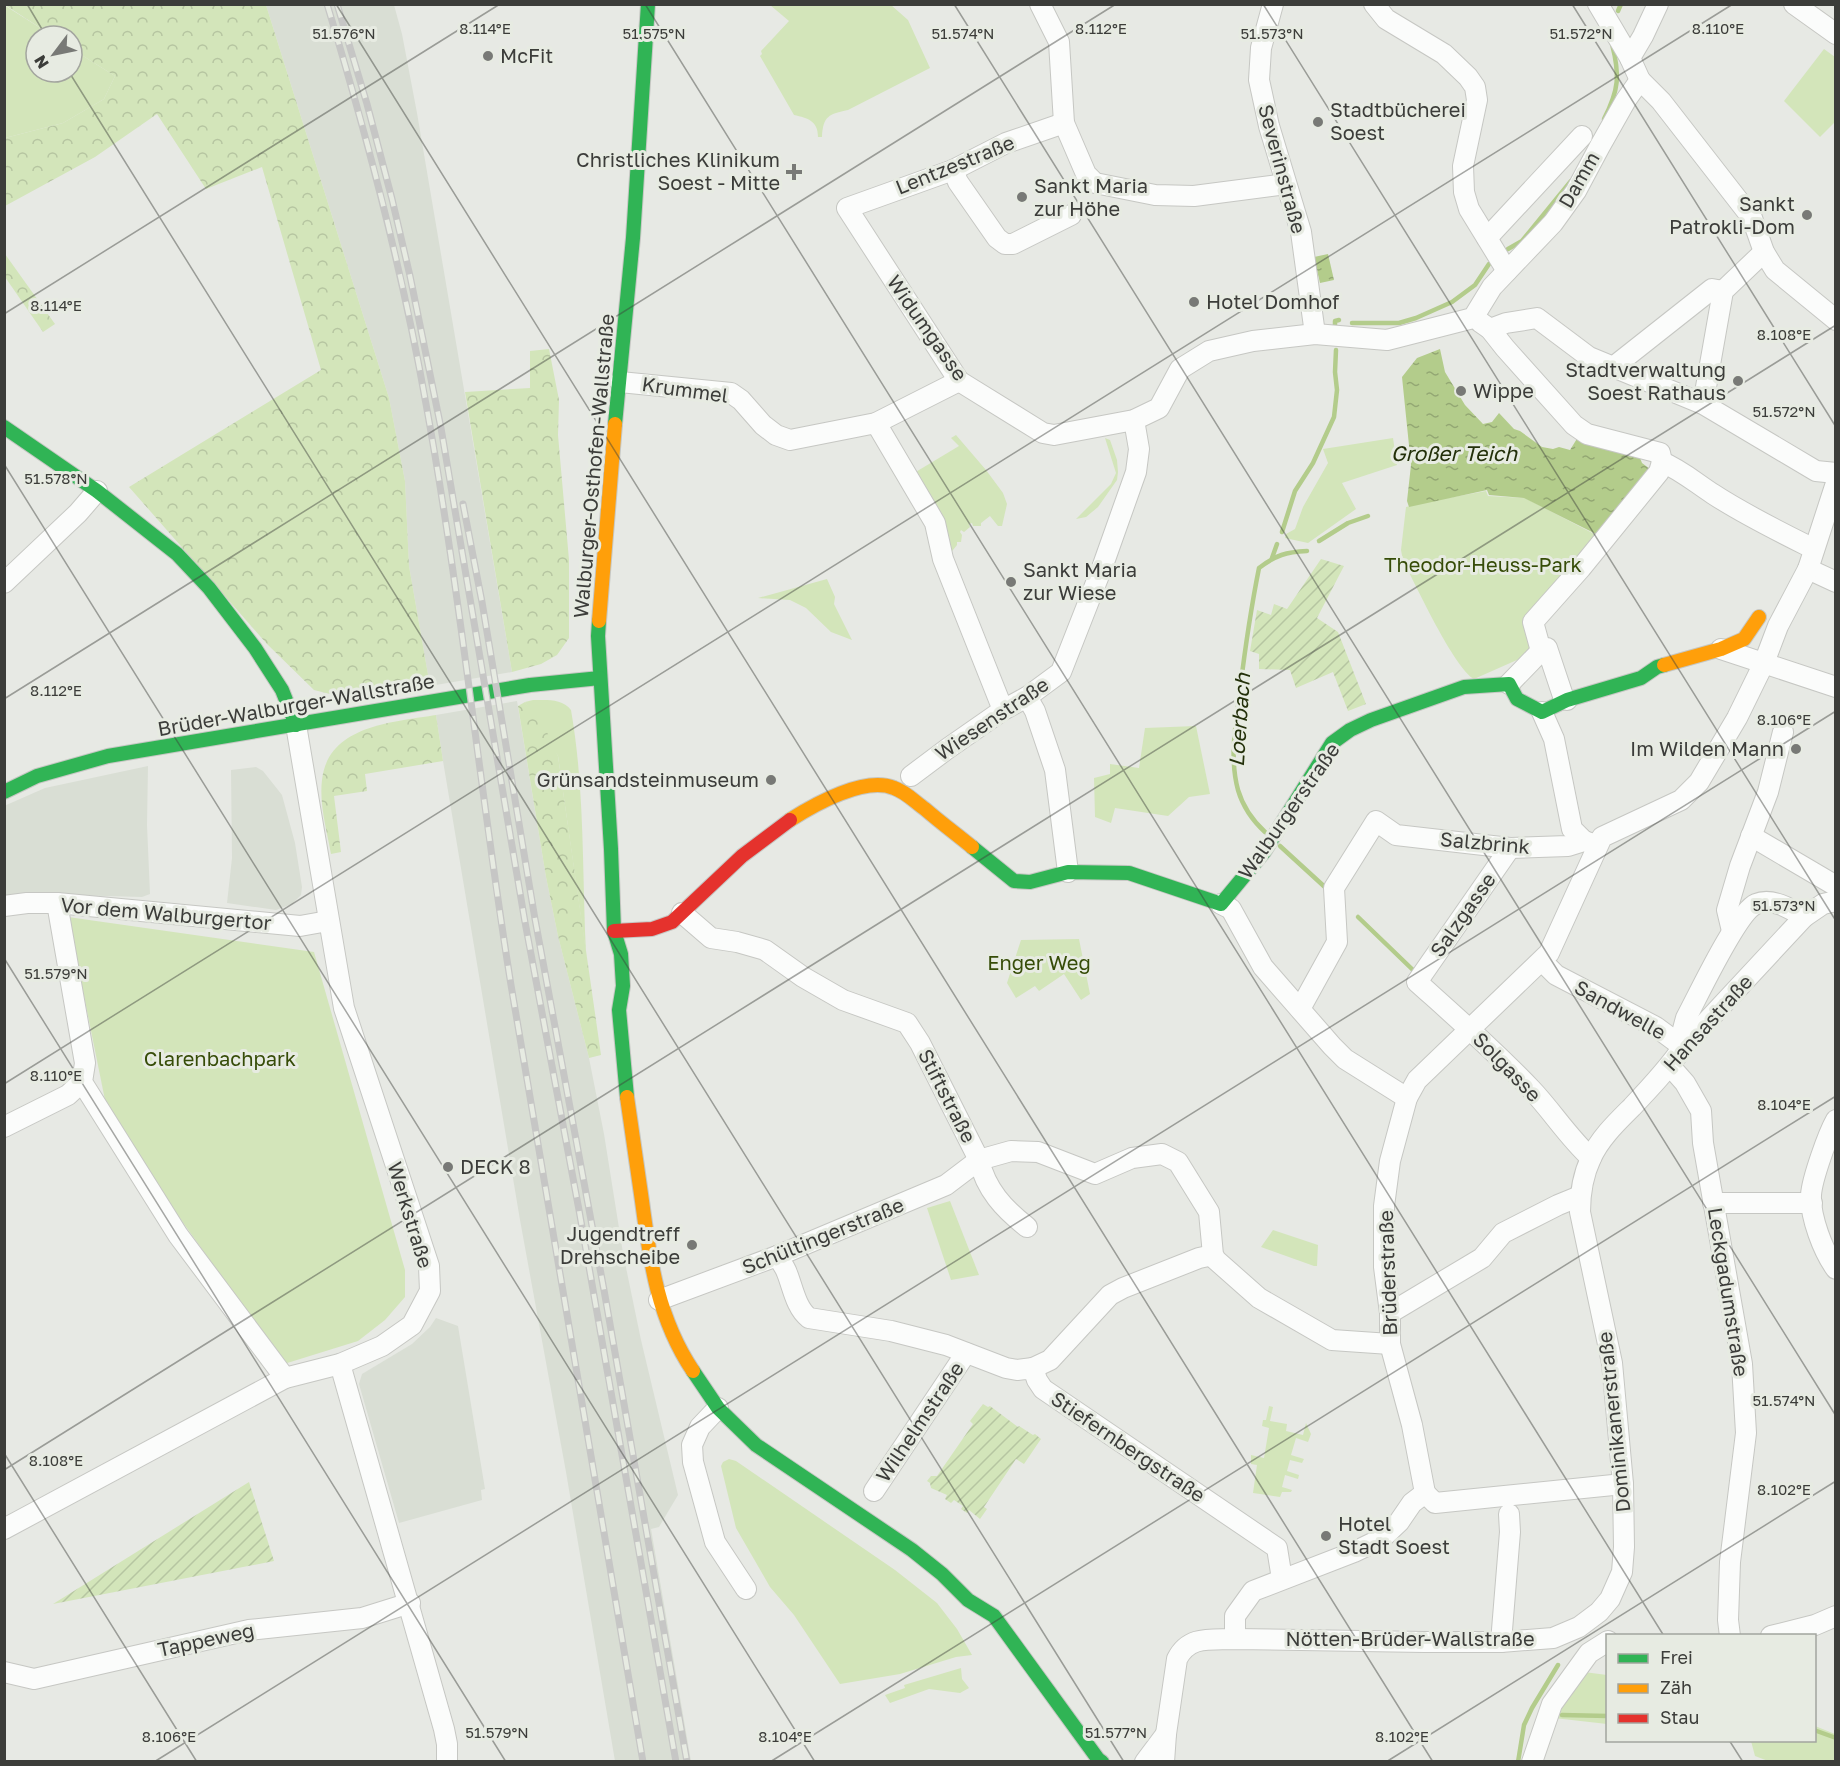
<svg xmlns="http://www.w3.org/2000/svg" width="1840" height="1766" font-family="'Golos Text',sans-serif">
<defs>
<pattern id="forest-crowns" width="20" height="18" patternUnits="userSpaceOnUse" patternTransform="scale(1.5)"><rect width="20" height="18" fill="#d3e5ba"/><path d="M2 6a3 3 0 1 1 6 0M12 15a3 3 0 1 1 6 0" fill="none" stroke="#b6c5a1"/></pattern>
<pattern id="garden-furrows" width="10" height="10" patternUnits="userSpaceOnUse" patternTransform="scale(1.5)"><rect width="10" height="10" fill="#d3e5ba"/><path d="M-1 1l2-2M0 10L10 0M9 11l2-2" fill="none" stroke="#b6c5a1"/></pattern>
<pattern id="water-ripples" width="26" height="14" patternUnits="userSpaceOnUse" patternTransform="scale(1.5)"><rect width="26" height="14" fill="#b3cc8b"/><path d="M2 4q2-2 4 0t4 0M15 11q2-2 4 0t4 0" fill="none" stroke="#93a773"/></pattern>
</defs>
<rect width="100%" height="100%" fill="#e7e9e4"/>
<g fill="#d9ded4">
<polygon points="266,5 394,5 402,34 417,113 512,672 430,686 409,566 405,481 389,398"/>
<polygon points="517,701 546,877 558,936 589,1058 604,1134 623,1253 641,1340 678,1495 659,1527 651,1529 691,1761 615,1761 566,1472 520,1220 443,761 436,715"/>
<polygon points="148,766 147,825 150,894 142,897 34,894 5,898 4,806 45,788"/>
<polygon points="256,767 263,771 282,795 295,843 302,887 301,895 292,904 276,910 227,903 232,858 231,770"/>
<polygon points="436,1318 458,1326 485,1489 481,1490 482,1500 399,1523 359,1384 362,1374 412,1344 430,1327"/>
</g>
<g fill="#d3e5ba">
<polygon points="4,5 53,36 36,36 36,72 72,72 72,49 115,76 104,99 63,123 5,138"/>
<path d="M 770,5 L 891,5 L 908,20 L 930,68 L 848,110 C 829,114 823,116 822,137 L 818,137 C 818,121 808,118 794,115 L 760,56 L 762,54 L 761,51 L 789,21 Z"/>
<polygon points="1824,49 1835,57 1836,121 1820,137 1784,101"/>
<polygon points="956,435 986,470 1003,493 1007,504 1002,526 998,526 990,516 981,523 981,526 973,526 972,523 969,524 970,527 964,532 961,530 960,532 962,535 961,542 957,542 957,545 948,556 914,473 959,446 951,438"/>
<polygon points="1105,438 1110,440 1117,460 1118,472 1117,480 1098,507 1086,517 1076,519 1111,484 1116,473"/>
<polygon points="1393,438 1397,465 1342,483 1356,509 1308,543 1285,538 1286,534 1295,529 1303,507 1328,463 1323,449"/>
<path d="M 1486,491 L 1488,496 L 1525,498 L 1602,538 L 1524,623 L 1537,651 L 1474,679 C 1454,668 1416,585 1403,561 L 1401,550 L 1406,507 L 1437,500 Z"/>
<polygon points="827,579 835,597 834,604 852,640 831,632 806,608 790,600 758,598"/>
<path d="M 533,700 C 546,700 562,698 571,710 C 585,790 582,872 586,953 L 558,756 L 525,702 Z"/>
<polygon points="1196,726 1210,794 1189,797 1168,816 1115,808 1111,823 1095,817 1094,778 1110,774 1110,764 1139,768 1145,728"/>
<polygon points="68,917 314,952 405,1270 405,1297 385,1320 358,1341 284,1364 164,1196 105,1100"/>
<polygon points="1079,939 1090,994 1081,1000 1064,974 1039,991 1035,986 1016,998 1007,983 1021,940"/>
<polygon points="950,1201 979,1275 951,1280 927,1208"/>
<polygon points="1273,1230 1318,1245 1317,1266 1314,1266 1261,1247"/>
<polygon points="1269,1406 1273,1407 1270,1421 1287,1424 1286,1431 1303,1435 1306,1423 1311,1434 1308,1442 1296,1438 1291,1455 1304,1459 1302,1463 1290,1460 1287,1471 1299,1475 1298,1479 1285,1475 1282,1487 1292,1490 1291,1492 1282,1492 1280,1497 1253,1493 1257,1465 1251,1464 1251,1455 1264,1458 1269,1428 1262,1426 1263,1420 1266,1420"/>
<polygon points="729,1459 736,1461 895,1570 937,1603 957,1629 972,1655 956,1657 900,1674 840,1684 794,1615 770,1587 736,1528 721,1466 723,1462"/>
<polygon points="961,1668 962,1679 969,1688 960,1693 929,1689 890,1703 885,1695 905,1688 904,1685"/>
<polygon points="1584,1672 1607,1675 1607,1724 1554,1718"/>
<polygon points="1815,1726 1835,1734 1835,1761 1768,1761 1755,1756 1751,1741 1814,1740"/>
</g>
<g fill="url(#forest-crowns)">
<polygon points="5,5 266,5 389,398 405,481 409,566 430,686 375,696 342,697 314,690 267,644 129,487 321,370 262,167 206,189 157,114 95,157 5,206 5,138 63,123 104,99 115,76 72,49 72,36 53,36"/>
<polygon points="5,254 55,324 43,332 5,277"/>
<polygon points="549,349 559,400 558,435 569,560 569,638 557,655 541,664 512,672 465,392 530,388 530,351"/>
<polygon points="525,702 546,730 558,756 601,1055 589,1058 558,936 546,877 518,706"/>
<path d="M 436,715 L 443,761 L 365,774 L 367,791 L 334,796 L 341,852 L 331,854 C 327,831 319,804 322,780 C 328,725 394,722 436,715 Z"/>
</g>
<g fill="url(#garden-furrows)">
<polygon points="1321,559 1344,566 1317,618 1338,632 1366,704 1348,711 1333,672 1296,688 1290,670 1259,669 1259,654 1250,651 1257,610 1271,615 1274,604 1287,609"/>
<polygon points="983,1404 988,1407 990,1406 1018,1427 1019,1426 1033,1435 1035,1434 1041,1439 1024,1464 1016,1459 984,1507 987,1509 980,1519 969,1510 967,1513 961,1509 963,1506 954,1500 951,1503 945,1499 947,1495 931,1488 930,1483 927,1481 931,1476 937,1476 973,1424 970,1421"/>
<polygon points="249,1482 274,1561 53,1604"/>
</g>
<g fill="url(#water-ripples)">
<polygon points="1328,254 1334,280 1320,283 1314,257"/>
<polygon points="1440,349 1445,372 1465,405 1483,424 1492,422 1499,413 1514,429 1520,431 1542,447 1553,449 1559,447 1570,450 1578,437 1640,458 1642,463 1650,469 1602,537 1524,498 1489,495 1487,490 1409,507 1407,501 1411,465 1402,377 1417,358"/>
</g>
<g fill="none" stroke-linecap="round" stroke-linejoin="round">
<g stroke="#b3cc8b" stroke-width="4.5">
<polyline points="1618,11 1621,4"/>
<path d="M 1604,119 C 1619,90 1620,75 1612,44"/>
<polyline points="1508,249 1522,241 1571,181"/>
<polyline points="1352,323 1399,323 1416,318 1452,302 1475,285 1489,264"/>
<polyline points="1335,325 1335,321 1339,320"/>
<polyline points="1282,532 1295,491 1313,463 1334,417 1337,390 1335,372 1336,350"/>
<polyline points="1319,541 1348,523 1368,516"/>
<polyline points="1272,558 1277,544"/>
<path d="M 1265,832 C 1252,820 1243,807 1238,790 C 1229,757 1236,723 1240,690 C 1245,649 1251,608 1259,568 C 1276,555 1286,552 1307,551"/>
<polyline points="1280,846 1327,889"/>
<polyline points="1358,917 1413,970"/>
<polyline points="1562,1715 1608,1716"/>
<polyline points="1814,1730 1836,1738"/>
<polyline points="1518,1762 1524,1725 1532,1708 1558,1665"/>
</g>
<g stroke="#c6c7c3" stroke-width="22">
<g id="street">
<polyline points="1040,4 1059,42 1064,123 1086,174 1095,183 1155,195 1194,196 1286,184"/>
<polyline points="1273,4 1261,48 1259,80 1269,126 1301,232 1315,334"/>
<polyline points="1374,4 1386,19 1444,54 1468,77 1475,87 1477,100 1463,166 1464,192 1469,209 1507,271"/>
<polyline points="1598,4 1630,58 1640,80 1661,101 1752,218 1764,252 1775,270 1836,320"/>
<polyline points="1794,4 1836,34"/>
<polyline points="1630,58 1643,36 1658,4"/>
<polyline points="1064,123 1006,143 953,170 847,208 959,381 1043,433 1054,435 1134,420 1159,408 1180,369 1209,351 1253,341 1315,334 1387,340 1473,318 1492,287 1553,223 1576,191 1600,146 1626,100 1640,80"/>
<polyline points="953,170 958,182 997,238 1005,244 1013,244 1071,215"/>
<polyline points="1487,238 1582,136"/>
<polyline points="1480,322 1490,329 1505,348 1574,425 1587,434 1660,453 1662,462"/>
<polyline points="1490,329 1506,323 1537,318 1589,357 1703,404 1816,471 1836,473"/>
<polyline points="1612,368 1712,289 1723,291"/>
<polyline points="620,382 731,393 741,400 763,425 776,435 790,440 876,423 959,381"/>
<polyline points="1703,404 1723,291 1764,252"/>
<polyline points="876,423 935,523 943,559 1003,710"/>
<path d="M 1662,462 C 1681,470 1696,483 1713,494 C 1745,515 1780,532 1814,549"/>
<polyline points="1808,569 1836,582"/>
<polyline points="4,583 78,513 97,491"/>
<polyline points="1721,649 1836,687"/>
<polyline points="1541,651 1533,622 1581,568 1659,472 1662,462"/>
<polyline points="1509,684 1541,651 1547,648 1563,696 1567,700"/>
<polyline points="1027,697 1035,711 1055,770 1068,872"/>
<polyline points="1542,712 1554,739 1572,829 1584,841"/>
<polyline points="911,776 947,749 1003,710 1027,697 1061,672 1103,565 1136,472 1139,449 1134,420"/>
<polyline points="1751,836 1836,886"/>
<path d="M 1510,848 L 1417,982 C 1456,1017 1495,1051 1531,1089 C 1552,1111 1568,1137 1591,1158"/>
<polyline points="57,903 85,1063 82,1082 178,1235 285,1378"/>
<polyline points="1221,904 1231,909 1263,967 1332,1046 1345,1059 1407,1098"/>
<polyline points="4,906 27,903 57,903 300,926 328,921"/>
<polyline points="682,913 711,938 737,942 765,950 803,977 843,1000 907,1023 920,1043 979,1160 1011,1151 1038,1152 1095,1174 1132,1158 1162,1154 1178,1162 1209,1212 1213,1255 1216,1260 1259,1298 1332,1340 1390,1344"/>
<polyline points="1732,931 1727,910 1740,866 1768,792 1783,732"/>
<polyline points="1542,961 1556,975 1656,1027 1683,1047"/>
<polyline points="1300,1009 1337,942 1334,888 1376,821 1396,835 1510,848 1568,846 1584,841 1597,845"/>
<path d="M 1683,1047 L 1682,1033 L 1686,1018 C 1698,996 1737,912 1756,904 C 1772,897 1791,909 1804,917"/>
<polyline points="1670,1066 1685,1083 1701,1111 1703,1143 1742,1364 1746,1433 1730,1562 1728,1620 1730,1636"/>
<path d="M 1836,1120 C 1828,1134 1812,1179 1811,1195 C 1810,1217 1823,1251 1836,1269"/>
<polyline points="4,1127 68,1095 82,1082"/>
<polyline points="1713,1203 1812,1203"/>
<path d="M 777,1256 C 781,1262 785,1267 787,1273 C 793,1288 796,1308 809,1318 L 891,1331 L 946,1345 L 1006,1368 L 1017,1370 L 1033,1368 L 1037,1380 L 1043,1389 L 1277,1548 L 1282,1579"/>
<path d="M 659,1300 L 777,1256 L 946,1185 L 979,1160 C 986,1190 1004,1209 1027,1227"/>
<polyline points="1390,1313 1482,1258 1503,1233 1558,1205 1580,1196"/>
<polyline points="340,1364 444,1729 447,1744 447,1762"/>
<polyline points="1033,1368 1050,1360 1110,1295 1123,1288 1199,1258 1213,1255"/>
<polyline points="718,1408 700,1427 692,1445 693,1462 715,1542 746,1589"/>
<polyline points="874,1491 966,1353"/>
<polyline points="1425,1493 1412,1425 1390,1344 1390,1313 1384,1267 1384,1206 1390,1161 1407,1098 1417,1080 1549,953 1602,837 1681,800 1699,782 1737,718 1764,663 1778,626 1808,569 1836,483"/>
<polyline points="1425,1493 1435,1503 1623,1484"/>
<polyline points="4,1529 285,1378 340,1364 382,1346 412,1325 430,1291 429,1266 344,1008 296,725"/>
<polyline points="1771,1636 1815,1625 1836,1616"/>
<polyline points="1235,1639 1235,1616 1253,1591 1354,1552 1381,1539 1399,1522 1412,1503 1425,1493"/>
<polyline points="1501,1642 1510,1532 1509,1514"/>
<polyline points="4,1672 34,1679 249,1630 362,1618 410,1603"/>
<polyline points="1145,1762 1166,1734"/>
<path d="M 1164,1762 L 1166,1734 L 1177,1659 C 1189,1635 1211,1640 1235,1639 L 1424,1642 L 1501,1642 L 1553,1638 L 1579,1627 L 1599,1612 L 1610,1599 L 1622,1572 L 1624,1547 L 1623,1484 L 1612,1363 L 1580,1212 C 1580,1193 1583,1175 1591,1158 C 1600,1138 1617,1122 1632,1107 C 1650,1088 1668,1069 1683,1047 L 1804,917 L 1823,904 L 1836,901"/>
<polyline points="1532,1762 1552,1704 1589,1653 1608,1641"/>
</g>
</g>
<g stroke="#c6c7c3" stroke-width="16">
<g id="fast">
<polyline points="615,424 633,238 648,4"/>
<polyline points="4,427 97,491 177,554 209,588 255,648 282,690 296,725"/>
<polyline points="599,621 598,636 611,849 614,931 621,954 623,986 619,1010 627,1097"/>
<polyline points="4,792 37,776 108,756 530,685 600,678"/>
<polyline points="972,847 1014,881 1030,882 1068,872 1129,873 1221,904 1264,852 1332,743 1350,730 1371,720 1464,687 1509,684 1517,699 1542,712 1567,700 1641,678 1657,667 1664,665"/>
<polyline points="693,1371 718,1408 756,1445 912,1550 942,1574 968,1600 994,1616 1098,1759 1102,1762"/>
</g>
</g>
<g stroke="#c6c7c3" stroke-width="16">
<g id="slow">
<polyline points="599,621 615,424"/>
<polyline points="1664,665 1721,649 1744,639 1759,617"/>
<path d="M 790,820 C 815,804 865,776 894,788 C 906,792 915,802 925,809 C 940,822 956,834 972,847"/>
<path d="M 627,1097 C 632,1132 637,1167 642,1201 C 650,1262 658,1319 693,1371"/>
</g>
</g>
<g stroke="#c6c7c3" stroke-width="16">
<polyline id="jam" points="614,931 652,929 672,922 742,856 790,820"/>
</g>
<use href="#street" stroke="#fbfcfb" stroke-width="20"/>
<use href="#fast" stroke="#30b455" stroke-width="14"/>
<use href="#slow" stroke="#ff9f0a" stroke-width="14"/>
<use href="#jam" stroke="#e5322d" stroke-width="14"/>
<g stroke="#c6c6c5" stroke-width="7">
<g id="rail">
<path d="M 327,4 C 367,136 402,268 426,404 C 461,596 480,792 511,985 L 643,1762"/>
<polyline points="337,4 367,104 392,199 410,276 441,428 525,922 579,1210 676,1762"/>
<polyline points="463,504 482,602 535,919 604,1290 687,1762"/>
</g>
</g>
<use href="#rail" stroke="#e7ebe2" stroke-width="4.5" stroke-dasharray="14" stroke-linecap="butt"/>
</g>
<path fill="none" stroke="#3c3d3a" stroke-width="1.5" stroke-opacity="0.45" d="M 27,4 L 46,36M 336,4 L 1433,1762M 645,4 L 1664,1636M 954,4 L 1836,1416M 1263,4 L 1836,921M 1572,4 L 1836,427M 69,72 L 1124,1762M 4,314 L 500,4M 4,464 L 815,1762M 4,699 L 1116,4M 4,958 L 506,1762M 4,1084 L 1733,4M 4,1453 L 197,1762M 4,1470 L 1836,325M 1729,1740 L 1743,1762M 154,1762 L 1836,711M 770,1762 L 1836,1096M 1386,1762 L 1836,1481"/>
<g fill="#787976" stroke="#e7ebe2" stroke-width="2">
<circle cx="488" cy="56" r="6"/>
<circle cx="1318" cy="122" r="6"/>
<path d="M791 163h6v6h6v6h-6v6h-6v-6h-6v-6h6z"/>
<circle cx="1022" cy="197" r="6"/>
<circle cx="1807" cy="215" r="6"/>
<circle cx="1194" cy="302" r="6"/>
<circle cx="1738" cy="381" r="6"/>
<circle cx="1461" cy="391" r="6"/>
<circle cx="1011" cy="582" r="6"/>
<circle cx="1796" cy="749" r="6"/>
<circle cx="771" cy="780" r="6"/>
<circle cx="448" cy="1167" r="6"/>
<circle cx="692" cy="1245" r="6"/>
<circle cx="1326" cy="1536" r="6"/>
</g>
<g text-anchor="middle" stroke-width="6" stroke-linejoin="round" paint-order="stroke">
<g font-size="20" fill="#3c3d3a" stroke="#e7ebe2" text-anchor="start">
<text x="500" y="63">McFit</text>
<text x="1330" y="117">Stadtbücherei<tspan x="1330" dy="23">Soest</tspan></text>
<text x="780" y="167" text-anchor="end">Christliches Klinikum<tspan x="780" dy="23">Soest - Mitte</tspan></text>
<text x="1034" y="193">Sankt Maria<tspan x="1034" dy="23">zur Höhe</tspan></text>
<text x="1795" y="211" text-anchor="end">Sankt<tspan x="1795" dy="23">Patrokli-Dom</tspan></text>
<text x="1206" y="309">Hotel Domhof</text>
<text x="1726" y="377" text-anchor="end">Stadtverwaltung<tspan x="1726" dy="23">Soest Rathaus</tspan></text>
<text x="1473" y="398">Wippe</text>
<text x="1023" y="577">Sankt Maria<tspan x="1023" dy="23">zur Wiese</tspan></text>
<text x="1784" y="756" text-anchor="end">Im Wilden Mann</text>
<text x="759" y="787" text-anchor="end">Grünsandsteinmuseum</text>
<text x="460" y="1174">DECK 8</text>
<text x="680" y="1241" text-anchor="end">Jugendtreff<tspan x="680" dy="23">Drehscheibe</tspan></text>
<text x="1338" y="1531">Hotel<tspan x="1338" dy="23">Stadt Soest</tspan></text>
</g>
<g font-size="20" fill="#3c3d3a" stroke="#e7ebe2">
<text transform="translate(955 165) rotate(-22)" y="7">Lentzestraße</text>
<text transform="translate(1282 169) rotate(75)" y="7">Severinstraße</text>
<text transform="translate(1579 180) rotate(-60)" y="7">Damm</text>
<text transform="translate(927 328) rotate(55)" y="7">Widumgasse</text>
<text transform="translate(685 390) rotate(8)" y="7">Krummel</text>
<text transform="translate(594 466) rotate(-85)" y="7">Walburger-Osthofen-Wallstraße</text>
<text transform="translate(296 705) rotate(-10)" y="7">Brüder-Walburger-Wallstraße</text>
<text transform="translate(992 719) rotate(-34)" y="7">Wiesenstraße</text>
<text transform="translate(1289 811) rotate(-55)" y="7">Walburgerstraße</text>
<text transform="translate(1485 843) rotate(5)" y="7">Salzbrink</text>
<text transform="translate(166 914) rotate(5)" y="7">Vor dem Walburgertor</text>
<text transform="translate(1463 915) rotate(-55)" y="7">Salzgasse</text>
<text transform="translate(1620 1010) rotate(29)" y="7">Sandwelle</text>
<text transform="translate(1708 1023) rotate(-48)" y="7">Hansastraße</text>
<text transform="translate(1507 1067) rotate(46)" y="7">Solgasse</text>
<text transform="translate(947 1096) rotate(63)" y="7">Stiftstraße</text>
<text transform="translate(410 1215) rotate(73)" y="7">Werkstraße</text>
<text transform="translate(823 1236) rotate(-22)" y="7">Schültingerstraße</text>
<text transform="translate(1388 1273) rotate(-92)" y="7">Brüderstraße</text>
<text transform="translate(1728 1292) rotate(81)" y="7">Leckgadumstraße</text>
<text transform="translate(920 1422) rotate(-56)" y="7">Wilhelmstraße</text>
<text transform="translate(1614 1422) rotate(-96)" y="7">Dominikanerstraße</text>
<text transform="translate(1128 1447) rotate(34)" y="7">Stiefernbergstraße</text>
<text x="1410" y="1646">Nötten-Brüder-Wallstraße</text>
<text transform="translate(206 1640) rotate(-12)" y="7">Tappeweg</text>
</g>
<g font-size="20" fill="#364c08" stroke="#e7ebe2">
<text x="1483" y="572">Theodor-Heuss-Park</text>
<text x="1039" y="970">Enger Weg</text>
<text x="220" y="1066">Clarenbachpark</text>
</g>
<g font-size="21" font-style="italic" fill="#23300a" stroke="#e7ebe2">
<text x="1454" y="461">Großer Teich</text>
<text transform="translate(1240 720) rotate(-86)" y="7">Loerbach</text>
</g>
</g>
<g font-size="15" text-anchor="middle" fill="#3c3d3a" stroke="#e7ebe2" stroke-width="6" stroke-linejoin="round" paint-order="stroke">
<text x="1718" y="34">8.110°E</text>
<text x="485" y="34">8.114°E</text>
<text x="1101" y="34">8.112°E</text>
<text x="1272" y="39">51.573°N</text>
<text x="344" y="39">51.576°N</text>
<text x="654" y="39">51.575°N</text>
<text x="963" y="39">51.574°N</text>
<text x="1581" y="39">51.572°N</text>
<text x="56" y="311">8.114°E</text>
<text x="1784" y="340">8.108°E</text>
<text x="1784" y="417">51.572°N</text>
<text x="56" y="484">51.578°N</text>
<text x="56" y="696">8.112°E</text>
<text x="1784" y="725">8.106°E</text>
<text x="1784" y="911">51.573°N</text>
<text x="56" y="979">51.579°N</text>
<text x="56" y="1081">8.110°E</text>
<text x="1784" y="1110">8.104°E</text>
<text x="1784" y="1406">51.574°N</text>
<text x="56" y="1466">8.108°E</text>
<text x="1784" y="1495">8.102°E</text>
<text x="497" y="1738">51.579°N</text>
<text x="1116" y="1738">51.577°N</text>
<text x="169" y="1742">8.106°E</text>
<text x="785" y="1742">8.104°E</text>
<text x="1402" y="1742">8.102°E</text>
</g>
<rect width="1840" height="1766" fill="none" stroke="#3c3d3a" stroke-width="12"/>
<rect x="1606" y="1634" width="210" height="108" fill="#e7ebe2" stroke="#a3a59f" stroke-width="1.5"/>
<rect x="1618" y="1654" width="30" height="9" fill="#30b455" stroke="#a3a59f" stroke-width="1.5"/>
<text x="1660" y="1664" font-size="18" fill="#3c3d3a">Frei</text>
<rect x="1618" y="1684" width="30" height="9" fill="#ff9f0a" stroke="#a3a59f" stroke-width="1.5"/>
<text x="1660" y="1694" font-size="18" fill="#3c3d3a">Zäh</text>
<rect x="1618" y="1714" width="30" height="9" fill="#e5322d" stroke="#a3a59f" stroke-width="1.5"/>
<text x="1660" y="1724" font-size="18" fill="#3c3d3a">Stau</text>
<g transform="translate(54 54) rotate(238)"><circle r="28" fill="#e7ebe2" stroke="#a3a59f" stroke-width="1.5"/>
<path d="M0-4.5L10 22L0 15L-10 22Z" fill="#787976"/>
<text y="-9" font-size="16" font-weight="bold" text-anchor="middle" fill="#3c3d3a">N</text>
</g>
</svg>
